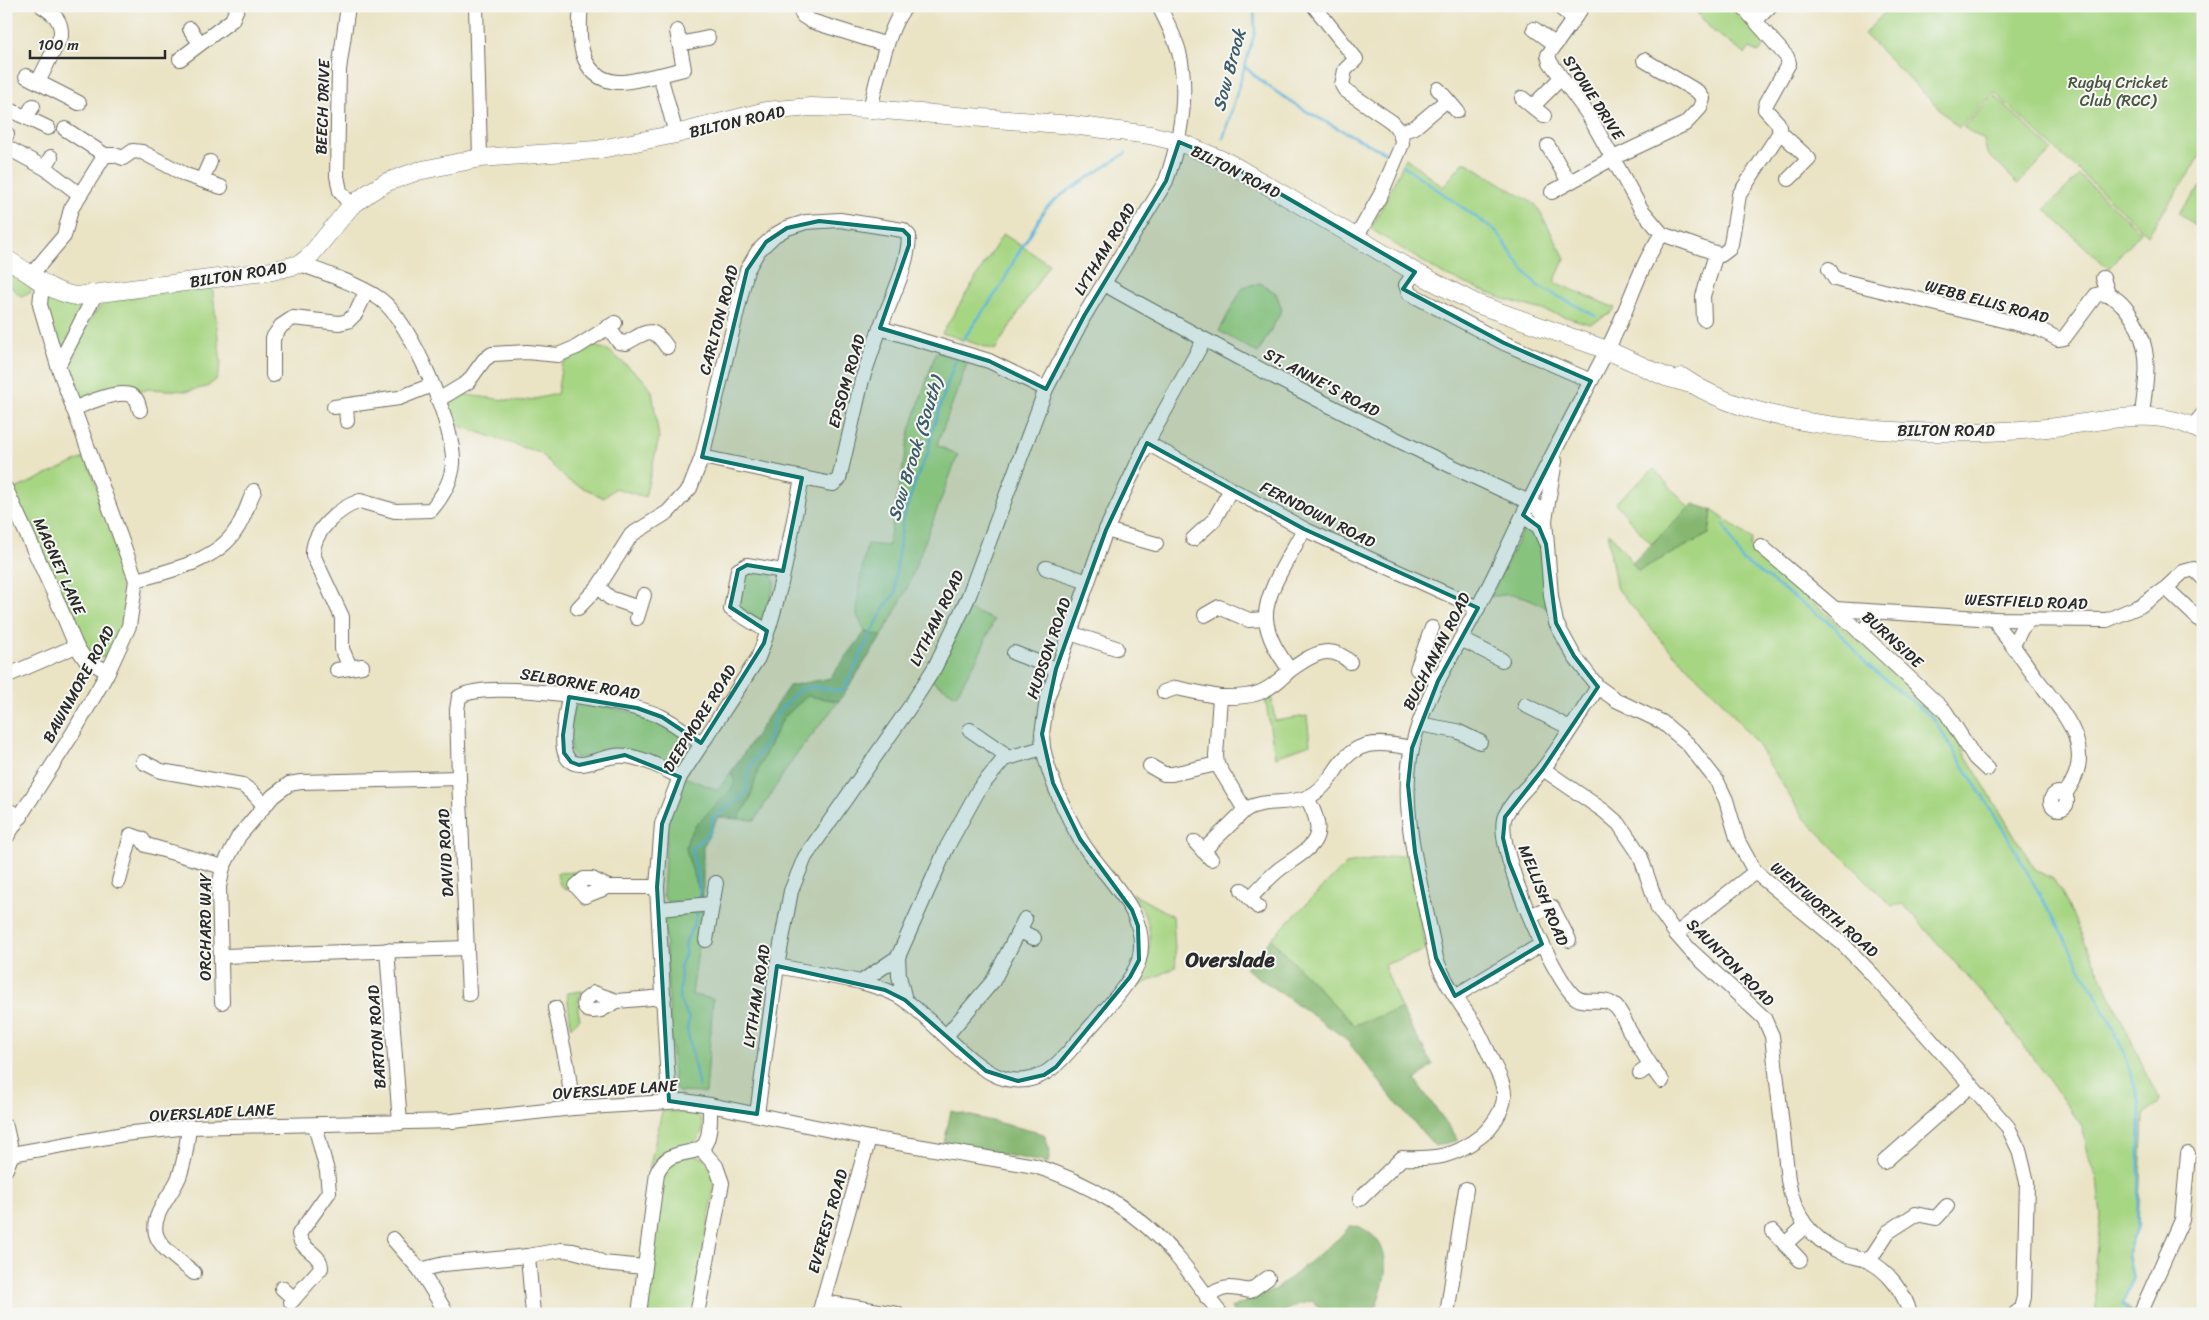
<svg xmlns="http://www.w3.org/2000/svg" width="2209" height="1320" font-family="Sriracha,sans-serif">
<rect width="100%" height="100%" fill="#f6f6f2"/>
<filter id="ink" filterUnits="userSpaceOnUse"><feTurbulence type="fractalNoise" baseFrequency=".02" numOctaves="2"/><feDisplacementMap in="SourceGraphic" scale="10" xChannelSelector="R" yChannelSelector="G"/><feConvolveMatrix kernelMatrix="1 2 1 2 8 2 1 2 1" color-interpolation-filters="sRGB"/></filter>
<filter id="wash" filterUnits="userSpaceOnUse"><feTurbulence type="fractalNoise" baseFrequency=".0096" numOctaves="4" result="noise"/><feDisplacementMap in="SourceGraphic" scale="20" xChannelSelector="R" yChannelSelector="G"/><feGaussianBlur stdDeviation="1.12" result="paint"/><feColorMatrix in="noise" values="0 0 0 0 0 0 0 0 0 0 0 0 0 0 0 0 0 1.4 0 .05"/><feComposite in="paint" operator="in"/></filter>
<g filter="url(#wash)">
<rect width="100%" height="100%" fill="#eae3c4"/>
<g fill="#a7d683" stroke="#698057">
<polygon points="1691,6 1732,6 1766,43 1759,53 1750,48 1745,54 1713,31"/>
<polygon points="1891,6 2199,6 2203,9 2203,152 2148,235 1995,93 1959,128 1864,34"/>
<polygon points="1995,96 2052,150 2018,184 1987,153 1984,140 1963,127"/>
<polygon points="1406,158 1443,187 1463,163 1467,163 1536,205 1565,258 1554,282 1615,308 1610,314 1590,324 1504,299 1444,275 1371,229"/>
<polygon points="2079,175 2141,232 2108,269 2045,209"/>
<polygon points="2203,184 2203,223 2197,227 2179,213"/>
<polygon points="1003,234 1049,264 995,350 942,333"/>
<path d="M 6,268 L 19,275 L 32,289 L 30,293 L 21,296 C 10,288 6,281 6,268 Z"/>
<polygon points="1260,283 1276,293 1282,310 1258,353 1219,331 1243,287"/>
<polygon points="212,285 221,363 217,379 207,387 188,391 149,389 138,392 110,389 97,392 79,402 66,368 93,315 105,302"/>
<polygon points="50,300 85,303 59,357 45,304"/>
<polygon points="590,345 608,350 643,379 652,391 659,438 645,497 615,488 604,498 567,480 540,453 451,423 444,401 459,394 520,402 557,394 562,364"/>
<polygon points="936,352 968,361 937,445 958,455 906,591 882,636 865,632 857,615 859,586 867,544 888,546 910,430"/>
<polygon points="86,457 128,573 123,624 111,652 105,657 95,657 85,650 11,491"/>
<polygon points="1654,469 1690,509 1651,544 1615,503"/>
<path d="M 1712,510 L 1752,539 L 1750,547 L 1760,557 L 1936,707 L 2035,869 L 2053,879 L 2061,891 L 2160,1102 L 2143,1115 L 2138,1228 L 2128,1252 L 2133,1280 L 2123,1302 L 2131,1311 L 2130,1314 L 2096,1314 L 2095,1262 L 2101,1216 L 2097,1178 L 2090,1162 L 2082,1126 L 2000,1013 L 1903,904 L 1892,906 L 1803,817 L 1756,743 L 1722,701 L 1666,646 L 1616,587 C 1614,568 1608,551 1609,532 L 1638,570 L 1709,534 Z"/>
<path d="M 1523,530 L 1534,532 L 1540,540 L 1547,608 C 1524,595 1516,592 1490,597 Z"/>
<polygon points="743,572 770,574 775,581 765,620 761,623 736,604"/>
<polygon points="970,610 994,620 979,655 956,695 931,680"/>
<polygon points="1271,694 1275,721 1307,716 1310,744 1275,757 1265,698"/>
<polygon points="807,696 839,701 792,760 755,820 738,819 750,799 759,767 783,718"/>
<path d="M 580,702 C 614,709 666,714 689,743 C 688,752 683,761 675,766 C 642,756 610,753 576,758 L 571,753 C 571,740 567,709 580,702 Z"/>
<polygon points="731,772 735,783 728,795 694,827 703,901 667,902 663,895 667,825 684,777 718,790"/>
<polygon points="1408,854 1426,950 1384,965 1401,1009 1354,1025 1271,939 1346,864"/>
<path d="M 578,872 L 573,885 L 567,890 C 559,887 558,880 557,873 Z"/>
<path d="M 1131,893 L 1173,916 L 1176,967 L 1137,987 C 1154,953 1157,924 1131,893 Z"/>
<polygon points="667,912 703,912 692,995 713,999 706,1093 679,1092 674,1087 664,917"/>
<path d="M 583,991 C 576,1002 577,1007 580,1019 L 571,1027 L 567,993 Z"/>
<path d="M 662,1111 L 696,1113 C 701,1118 704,1123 702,1131 C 698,1148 680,1146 666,1152 C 659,1156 654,1163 649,1170 Z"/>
<polygon points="692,1155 703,1158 716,1175 693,1314 643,1314 662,1171 672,1162"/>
</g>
<g fill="#85b771" stroke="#58714e">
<polygon points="1693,504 1712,510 1709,534 1638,571 1632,563"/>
<path d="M 865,632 L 882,636 L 839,701 L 807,696 L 783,718 L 759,767 L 750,799 L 738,819 L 718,817 L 703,847 L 703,901 C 700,891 685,854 686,846 C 691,820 722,805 735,783 L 731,772 L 789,686 L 830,678 Z"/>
<polygon points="1271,939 1354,1025 1401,1009 1433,1065 1415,1080 1459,1140 1435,1146 1398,1105 1345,1038 1245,968"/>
<polygon points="951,1111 1044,1134 1050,1151 1048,1163 944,1143"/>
<path d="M 1350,1226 C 1360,1226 1363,1228 1371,1234 C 1396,1254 1383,1289 1373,1314 L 1326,1314 L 1312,1301 L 1299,1304 L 1279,1314 L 1235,1314 L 1231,1308 L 1276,1289 L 1338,1239 Z"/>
</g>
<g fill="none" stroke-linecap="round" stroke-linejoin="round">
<g stroke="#5fb6dc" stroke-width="2.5">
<path d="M 1244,66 C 1286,105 1338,128 1388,154"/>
<polyline points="1223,139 1255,32 1254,6"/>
<polyline points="1403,165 1497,232 1521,267 1538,286 1596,316"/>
<polyline points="962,341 1001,286 1016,257 1046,208 1063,194 1126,153"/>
<polyline points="1724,525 1742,560 1834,626 1866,664 1933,718 2005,832 2104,1010 2125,1054 2140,1105 2137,1228 2128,1253 2133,1280 2123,1303 2130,1314"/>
<polyline points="699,898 700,890 692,848 711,831 713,818 744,796 747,790 747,776 751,765 768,740 777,713 800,689 815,687 843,691 884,608 896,592 895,579 903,518 920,469 928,453 932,431 956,358"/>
<polyline points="697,913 695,922 686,941 685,955 680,967 681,976 679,999 689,1019 687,1029 699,1087"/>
</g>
</g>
</g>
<g filter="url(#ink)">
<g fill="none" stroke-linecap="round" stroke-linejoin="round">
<g stroke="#6e6b61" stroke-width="16">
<g id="minor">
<polyline points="348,6 339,70 337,176 340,191 351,206"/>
<polyline points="476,6 480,158"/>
<path d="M 581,6 C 578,35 577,78 617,82 C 630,83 646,77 660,75 L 676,134"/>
<polyline points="799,6 803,16 811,21 887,45"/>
<path d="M 1314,6 L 1356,59 L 1345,70 L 1342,85 L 1345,90 L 1392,122 C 1399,129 1402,135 1402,144 L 1381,194 L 1356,238"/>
<polyline points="1558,6 1573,18"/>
<polyline points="1583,6 1548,55 1550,62 1588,114 1641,209 1662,234 1721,255 1729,249 1731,244 1739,195 1780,132 1778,123 1765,109 1766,104 1789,63 1787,57 1742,6"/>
<polyline points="1756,20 1770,6"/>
<polyline points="190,29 200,43"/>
<polyline points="1534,29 1555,44"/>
<polyline points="680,44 708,38"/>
<polyline points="180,59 232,20 238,6"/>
<polyline points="660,75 684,69 677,31"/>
<polyline points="26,76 79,103"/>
<path d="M 38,82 L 61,36 C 62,20 54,14 42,6"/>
<polyline points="1438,89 1457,111"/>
<polyline points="1522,98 1544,116"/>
<polyline points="1533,106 1561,78"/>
<polyline points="6,108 48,128"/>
<path d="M 870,109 C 876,85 889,20 907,6"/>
<polyline points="26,117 33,106"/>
<polyline points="65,129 105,155"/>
<polyline points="1400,132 1415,127 1447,100"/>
<polyline points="1780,132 1809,159 1789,179"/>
<polyline points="6,136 7,134"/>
<polyline points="1548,146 1569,182"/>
<polyline points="6,147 45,168 79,194"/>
<polyline points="105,155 115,155 123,158 133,151 142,152 186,175 221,187"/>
<polyline points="45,168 51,157"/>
<polyline points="202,180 210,162"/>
<polyline points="1552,192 1613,158 1685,124 1700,108 1703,99 1698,92 1644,60"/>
<path d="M 300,264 C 325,273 358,284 380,299 C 410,320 455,426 453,463 C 452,481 442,497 431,510 L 395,511 L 360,501 C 339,508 312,531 313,555 L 342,617 L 342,649 L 350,667"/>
<path d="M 1829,269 L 1835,279 L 2039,329 L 2058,339 L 2064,338 L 2096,295 C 2121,288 2141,329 2145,350 C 2149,370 2144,394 2142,415"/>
<polyline points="1415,272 1406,285 1409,293 1504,343 1591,381"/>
<polyline points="31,275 64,236 71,209 105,155"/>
<polyline points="2103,278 2108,294"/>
<path d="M 1104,284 C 1243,362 1384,437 1529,502 L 1542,511 L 1545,520 L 1551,596 L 1556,623 L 1574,656 L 1587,673 L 1598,687 L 1616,700 L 1662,722 L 1688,744 L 1717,781 L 1726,800 L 1738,841 L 1755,872 L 1842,943 L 1872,974 L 2008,1127 L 2019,1150 L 2027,1182 L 2024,1297 L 2021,1309 L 2015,1314"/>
<polyline points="1704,319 1703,296 1716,254"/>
<path d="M 608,327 L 619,342 L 626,343 C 646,333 651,323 667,347"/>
<polyline points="58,366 95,295"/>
<polyline points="273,375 273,338 281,326 293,318 339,323 348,321 356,313 366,292"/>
<polyline points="438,400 468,382 484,360 492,354 527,352 558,355 577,347 615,323"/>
<polyline points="334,407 399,398 432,385"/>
<polyline points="346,407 347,421"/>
<path d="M 73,409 C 86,404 125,385 136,399 C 138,401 139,407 140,410"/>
<polyline points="2193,426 2203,414"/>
<polyline points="1147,443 1304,529 1478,608"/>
<polyline points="702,457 827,483 833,484 839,479 862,380 880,328 989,361 1046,389"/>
<polyline points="6,489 56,598 76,646 85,659 108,672"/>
<polyline points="1523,516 1539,527 1545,541"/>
<polyline points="1545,520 1555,461"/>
<path d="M 1304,529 C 1293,551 1264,593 1266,618 C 1267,637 1279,655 1290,670 C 1266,694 1254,698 1220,697 L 1216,756 L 1217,764 L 1245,810 C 1264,798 1287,806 1308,797 C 1320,792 1328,781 1335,771 C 1355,739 1378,741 1412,748"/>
<polyline points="1106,530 1156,544"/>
<polyline points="1193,539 1214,520 1231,489"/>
<polyline points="1761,546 1835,609 1945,711 1975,758 1987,769"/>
<polyline points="1046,568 1088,582"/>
<path d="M 136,580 C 169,571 217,561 236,530 C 244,519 248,503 254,491"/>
<polyline points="598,587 610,598 639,608"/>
<polyline points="2166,588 2203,623"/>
<path d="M 578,608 L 598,587 L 631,535 L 668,512 L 690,488 L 702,457 L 747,270 L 758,251 L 775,235 L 787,228 L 806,222 L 840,220 L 903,230 L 909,236 C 908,267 891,299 880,328"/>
<polyline points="1835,609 1995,619 2107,620 2140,606 2166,588 2183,572 2194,569 2203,578"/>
<polyline points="1205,615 1219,607 1249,620 1266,619"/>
<polyline points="637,618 644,595"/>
<path d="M 1995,619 L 2001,631 C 2014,646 2024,662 2036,678 C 2064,714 2100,750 2064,795"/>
<polyline points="1432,628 1417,669 1438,681"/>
<polyline points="767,631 731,609 738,570 747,565 783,571"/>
<polyline points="1070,633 1116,648"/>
<polyline points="1861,634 1876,613"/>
<polyline points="1461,639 1502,660"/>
<polyline points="2013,645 2022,628 2030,619"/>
<polyline points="1014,653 1056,669"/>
<polyline points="337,670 362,666"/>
<path d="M 1290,670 C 1311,656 1328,642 1350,662"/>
<polyline points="6,676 76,646"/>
<path d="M 1598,687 C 1580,714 1563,743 1543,769 C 1531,785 1514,797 1505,816 C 1493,844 1551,974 1574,996 C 1585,1007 1603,994 1616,1007 C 1622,1013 1625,1022 1629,1030 C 1640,1047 1649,1065 1662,1081"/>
<polyline points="1164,692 1176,688 1220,697"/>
<path d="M 569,697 C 566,717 550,772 588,763 C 600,760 613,754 626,756 C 644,758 664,769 680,777"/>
<polyline points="1525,705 1570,728"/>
<polyline points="1419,724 1457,731 1480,742"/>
<polyline points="970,730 1002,752 1004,759"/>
<polyline points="143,762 161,771 242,785 252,792 264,805"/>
<polyline points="1150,766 1164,774 1172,774 1217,764"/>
<path d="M 1543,769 L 1604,811 L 1619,824 L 1640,855 L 1658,908 L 1676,934 L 1690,950 L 1764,1018 L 1772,1036 L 1788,1180 C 1793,1214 1810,1239 1842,1253 C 1851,1257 1860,1257 1868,1261 C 1888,1270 1905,1293 1910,1314"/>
<circle cx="2059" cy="801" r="8"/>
<polyline points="6,809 21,817"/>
<polyline points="6,838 73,733 108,672 129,626 136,580 58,366 40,305 42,284"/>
<polyline points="1195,842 1211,859"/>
<polyline points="1203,851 1245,810"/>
<polyline points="119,881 131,835 142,839 146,845 223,867"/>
<polyline points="608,887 585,896 576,886 584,879 592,879 608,887 657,887"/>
<polyline points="1242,890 1258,907"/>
<path d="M 1250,898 C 1260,888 1270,876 1281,868 C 1313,846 1330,839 1307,798"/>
<polyline points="660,909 711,904"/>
<polyline points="1530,915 1552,907 1569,940"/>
<polyline points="1020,931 1034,938"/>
<polyline points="1676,934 1755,872"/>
<polyline points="706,940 716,883"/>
<polyline points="387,950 400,1123"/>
<polyline points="222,956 467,948"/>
<polyline points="898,957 899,976 905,1000"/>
<polyline points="777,966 861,982 898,957 947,847 979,789 1004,759 1043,748 1042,734 1047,699 1106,530 1147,443 1204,340"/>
<path d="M 861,982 C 877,987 893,991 906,1001 C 936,1022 972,1071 1006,1079 C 1039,1087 1059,1064 1078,1041 C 1095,1021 1132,984 1139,960 C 1152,911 1101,876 1080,839 C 1064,810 1050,780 1043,748"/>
<path d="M 469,994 L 459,778 L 457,710 L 459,697 C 488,678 630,701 662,717 C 676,724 688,734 701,743"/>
<polyline points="1455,996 1542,944"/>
<polyline points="617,1001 601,1010 593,1011 587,1010 584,1005 585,1000 594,993 617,1001 664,997"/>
<polyline points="222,1002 219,887 223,867 239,836 273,796 289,784 301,782 459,778"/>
<polyline points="555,1008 567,1065 573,1108"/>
<polyline points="946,1036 993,981 1025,919"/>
<polyline points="1640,1073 1650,1066"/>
<path d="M 669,1101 L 657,887 L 662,824 L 680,777 L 758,658 C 781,601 790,538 802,478"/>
<path d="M 757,1114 L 777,966 L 791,891 L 805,857 L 911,705 L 935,667 L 968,598 L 1046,389 L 1084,316 L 1166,181 C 1180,141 1189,94 1179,52 C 1175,37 1166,21 1159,6"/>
<polyline points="6,1127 12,1154 6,1169"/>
<path d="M 189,1127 C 187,1144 185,1161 179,1177 C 172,1195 151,1214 156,1234 C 160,1249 183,1263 194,1273"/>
<path d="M 12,1154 L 124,1134 L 189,1127 L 453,1121 L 573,1108 L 684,1101 L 710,1105 L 869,1138 L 1035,1166 C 1088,1182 1140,1213 1176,1256 C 1192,1274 1205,1295 1221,1314"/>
<polyline points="1884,1162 1971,1085"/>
<path d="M 1360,1199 L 1402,1158 C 1435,1159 1453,1158 1481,1136 C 1491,1128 1503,1111 1504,1098 C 1505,1086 1499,1076 1494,1065 C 1488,1052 1482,1037 1474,1024 C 1460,1003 1444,982 1436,958 C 1424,893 1397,813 1412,748 C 1423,698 1454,654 1477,609 C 1496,574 1512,538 1529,502 C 1554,450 1582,399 1608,348 C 1628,311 1638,268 1662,234"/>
<polyline points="1773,1231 1785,1244 1805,1226"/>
<polyline points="393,1239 420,1270"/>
<polyline points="1785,1244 1800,1260"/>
<polyline points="528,1256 533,1314"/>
<polyline points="1869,1261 1888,1232 1916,1214 1936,1218 1947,1206"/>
<polyline points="282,1288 294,1299"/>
<path d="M 1207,1298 C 1222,1285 1231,1287 1250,1291 L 1268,1278"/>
<path d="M 291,1302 L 321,1268 C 321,1252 300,1251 299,1234 L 329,1192 L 327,1171 L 315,1125"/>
<polyline points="823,1302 897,1314"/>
<polyline points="447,1314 420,1270 444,1264 528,1256 561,1250 573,1251 588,1255 603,1263 644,1267"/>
<path d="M 639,1314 L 657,1173 C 669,1145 696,1158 705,1144 C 711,1134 710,1116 710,1105"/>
<polyline points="697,1314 722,1183 716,1166 700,1148"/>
<polyline points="819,1314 869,1138"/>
<polyline points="1447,1314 1466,1189"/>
<polyline points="2140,1314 2182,1220 2188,1154"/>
</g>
</g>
<g stroke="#6e6b61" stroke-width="19">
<g id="major">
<path d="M 6,259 C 30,272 48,292 76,296 L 272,271 L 300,264 L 309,257 L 351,206 L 370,192 L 387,182 L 418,171 L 480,158 L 596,150 L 676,134 L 766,111 L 810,107 L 870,109 L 1072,125 L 1150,135 L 1179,142 L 1229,163 L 1415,272 L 1477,304 L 1607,350 L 1666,377 L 1691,384"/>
<path d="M 1682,377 C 1766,437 1946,437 2047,428 C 2101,423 2153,403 2203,432"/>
</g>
</g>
<use href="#minor" stroke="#fff" stroke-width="14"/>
<use href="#major" stroke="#fff" stroke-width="18"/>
</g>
</g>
<path fill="#0f766e" fill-opacity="0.2" stroke="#0f766e" stroke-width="4" stroke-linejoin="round" d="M 1179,142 L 1222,160 L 1415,272 L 1403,289 L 1504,343 L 1591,381 L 1523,515 L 1539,527 L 1546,544 L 1556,623 L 1574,656 L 1598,687 L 1543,769 L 1505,817 L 1503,838 L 1509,862 L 1542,944 L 1455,996 L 1436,958 L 1415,852 L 1408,785 L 1412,748 L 1438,681 L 1478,608 L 1304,529 L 1147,443 L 1106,530 L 1056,669 L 1042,734 L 1053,783 L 1080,839 L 1132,910 L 1138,926 L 1139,960 L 1130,977 L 1056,1067 L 1044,1075 L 1018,1081 L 986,1071 L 905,1000 L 885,990 L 777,966 L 757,1114 L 669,1101 L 657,887 L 662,824 L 680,777 L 625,755 L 579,765 L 571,762 L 564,753 L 563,735 L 569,697 L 637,708 L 662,717 L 701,743 L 764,643 L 767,631 L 730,607 L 738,570 L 747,565 L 783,571 L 802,478 L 702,457 L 747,270 L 766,242 L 787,228 L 819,221 L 903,230 L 909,236 L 909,245 L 880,328 L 989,361 L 1046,389 L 1084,316 L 1166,181 Z"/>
<g text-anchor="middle" stroke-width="4" stroke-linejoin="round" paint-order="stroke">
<g font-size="16" fill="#4a5641" stroke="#f6f6f2">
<text x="2118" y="88">Rugby Cricket<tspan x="2118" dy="18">Club (RCC)</tspan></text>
</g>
<g font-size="16" fill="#2b2b2b" stroke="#f6f6f2">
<text transform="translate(1594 97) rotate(57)" y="6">STOWE DRIVE</text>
<text transform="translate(322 107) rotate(-88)" y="6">BEECH DRIVE</text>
<text transform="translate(737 121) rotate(-13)" y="6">BILTON ROAD</text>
<text transform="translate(1236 171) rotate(27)" y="6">BILTON ROAD</text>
<text transform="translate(1104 249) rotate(-59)" y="6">LYTHAM ROAD</text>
<text transform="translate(238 274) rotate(-9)" y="6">BILTON ROAD</text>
<text transform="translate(1987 301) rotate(15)" y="6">WEBB ELLIS ROAD</text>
<text transform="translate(718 320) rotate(-75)" y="6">CARLTON ROAD</text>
<text transform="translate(846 381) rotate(-74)" y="6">EPSOM ROAD</text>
<text transform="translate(1322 382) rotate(28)" y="6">ST. ANNE'S ROAD</text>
<text x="1946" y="436">BILTON ROAD</text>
<text transform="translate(1318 514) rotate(27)" y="6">FERNDOWN ROAD</text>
<text transform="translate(60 566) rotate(66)" y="6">MAGNET LANE</text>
<text transform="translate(2026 601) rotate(2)" y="6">WESTFIELD ROAD</text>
<text transform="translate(936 618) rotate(-64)" y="6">LYTHAM ROAD</text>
<text transform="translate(1893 639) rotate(42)" y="6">BURNSIDE</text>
<text transform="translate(1048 648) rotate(-71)" y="6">HUDSON ROAD</text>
<text transform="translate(1436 651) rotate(-63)" y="6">BUCHANAN ROAD</text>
<text transform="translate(580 683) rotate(10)" y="6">SELBORNE ROAD</text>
<text transform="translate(78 684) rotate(-61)" y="6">BAWNMORE ROAD</text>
<text transform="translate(699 718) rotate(-58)" y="6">DEEPMORE ROAD</text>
<text transform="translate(445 853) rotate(-93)" y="6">DAVID ROAD</text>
<text transform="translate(1544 895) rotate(68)" y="6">MELLISH ROAD</text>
<text transform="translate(1825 909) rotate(41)" y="6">WENTWORTH ROAD</text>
<text transform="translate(205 927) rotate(-90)" y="6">ORCHARD WAY</text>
<text transform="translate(1731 962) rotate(45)" y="6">SAUNTON ROAD</text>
<text transform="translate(756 996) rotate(-81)" y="6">LYTHAM ROAD</text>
<text transform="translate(376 1037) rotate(-94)" y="6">BARTON ROAD</text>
<text transform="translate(615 1089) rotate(-4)" y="6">OVERSLADE LANE</text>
<text transform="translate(212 1112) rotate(-3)" y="6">OVERSLADE LANE</text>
<text transform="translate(827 1221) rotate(-74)" y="6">EVEREST ROAD</text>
</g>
<g font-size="18" font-style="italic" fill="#3d5c69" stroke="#f6f6f2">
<text transform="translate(1229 70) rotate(-75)" y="6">Sow Brook</text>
<text transform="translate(915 449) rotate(-73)" y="6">Sow Brook (South)</text>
</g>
<g font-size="21" font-weight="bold" fill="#2b2b2b" stroke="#f6f6f2">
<text x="1230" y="967">Overslade</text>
</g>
</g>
<rect width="2209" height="1320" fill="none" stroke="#f6f6f2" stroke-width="25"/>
<path d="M30 50v8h135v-8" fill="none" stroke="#2b2b2b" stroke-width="2.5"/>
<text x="38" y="50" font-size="15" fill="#2b2b2b" stroke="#f6f6f2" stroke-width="4" paint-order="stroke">100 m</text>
</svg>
